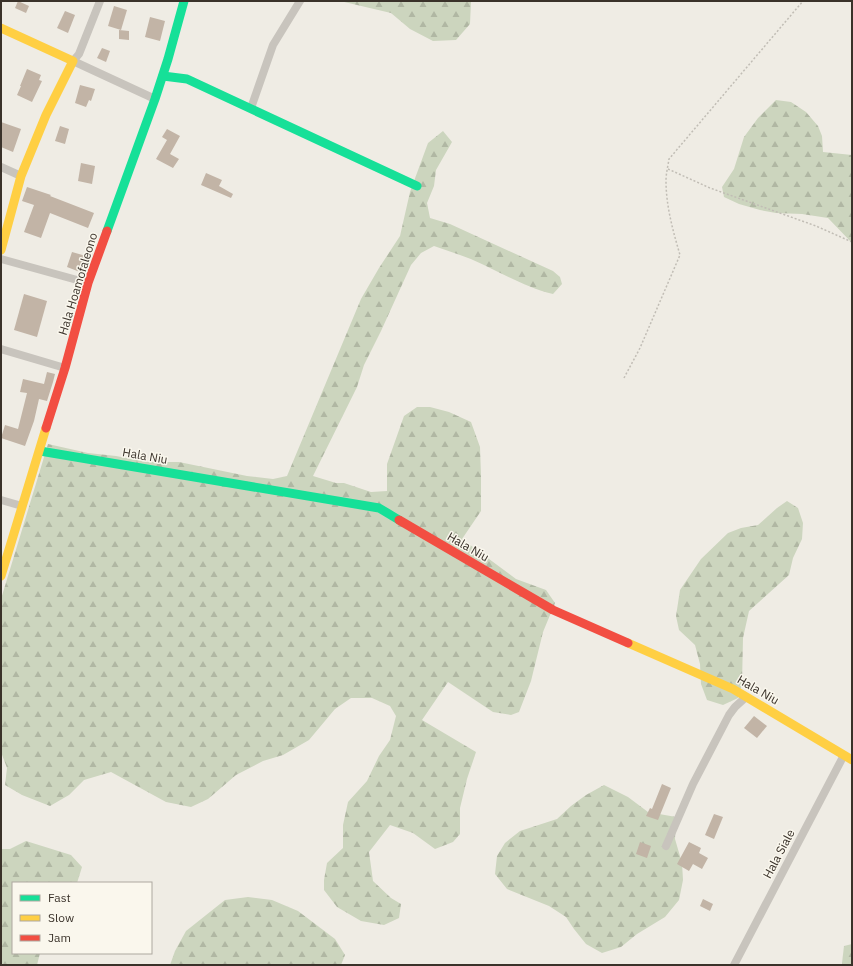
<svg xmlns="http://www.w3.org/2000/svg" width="853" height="966" font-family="'IBM Plex Sans',sans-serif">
<defs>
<pattern id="forest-firs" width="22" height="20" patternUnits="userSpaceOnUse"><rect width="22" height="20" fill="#ccd5be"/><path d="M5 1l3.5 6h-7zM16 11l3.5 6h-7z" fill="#b0b7a3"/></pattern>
</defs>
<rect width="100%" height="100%" fill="#efece4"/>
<g fill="url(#forest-firs)">
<polygon points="340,1 471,1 470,24 456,40 433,41 410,29 391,13"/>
<polygon points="776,100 791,102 806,112 818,126 822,136 823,152 852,155 852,243 828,218 802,214 776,213 760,210 739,204 724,197 722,187 734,169 744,137 758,118"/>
<path d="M 443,131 L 452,142 L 436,170 L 434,186 L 427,203 L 430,218 L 450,224 L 553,271 L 560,277 L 562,284 L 553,294 C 528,288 507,276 484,265 C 468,257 451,252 434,246 L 421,253 L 411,265 L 381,331 L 364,365 L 357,387 L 313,476 L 336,483 L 344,483 L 371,492 L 387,491 L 387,464 L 404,416 L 417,407 L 430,407 L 449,412 L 471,422 L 480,447 L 481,476 L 481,511 L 462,539 L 516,579 L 546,590 L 555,603 L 543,632 L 531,681 L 519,712 L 511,715 L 493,712 L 448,682 L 422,720 L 476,752 L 467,779 L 460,808 L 460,834 L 453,842 L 435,849 L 413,833 L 390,825 L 369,852 L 373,881 L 391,898 L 401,904 L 399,918 L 384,925 L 361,921 L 337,907 L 324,890 L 324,880 L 327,863 L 343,848 L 343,825 L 348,802 L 367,781 L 379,756 L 390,740 L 396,716 L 390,706 L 372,698 L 351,698 L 335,709 L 309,740 L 283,755 L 263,761 L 236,775 L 208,799 L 191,807 L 166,802 L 111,772 L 84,780 L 69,795 L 50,806 L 22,795 L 5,785 L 7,768 L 1,752 L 1,599 L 48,444 L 88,453 L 116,456 L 147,462 L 179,462 L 247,476 L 273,479 L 287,476 L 361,299 L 379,268 L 400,236 L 410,192 L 428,143 Z"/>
<polygon points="787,501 798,508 803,523 802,539 793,558 789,575 749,611 743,638 742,684 738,698 723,705 707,700 701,684 700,664 695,645 679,630 676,616 680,590 701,559 728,533 741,528 758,525 777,508"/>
<polygon points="604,785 628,797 648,812 676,817 675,839 682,863 683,880 679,900 665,917 637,934 621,947 602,953 586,944 574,929 566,917 549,906 507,889 495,874 497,856 505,843 520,831 557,819 571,806 586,795"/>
<polygon points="26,841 71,855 82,867 77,883 13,883 13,953 40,953 37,965 1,965 1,849 10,849"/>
<polygon points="248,897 272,900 298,911 335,939 345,955 341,965 170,965 175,951 186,931 225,900"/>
<polygon points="852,944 852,965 843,965 842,963 844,946"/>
</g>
<g fill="#c2b4a6">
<polygon points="18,1 29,6 26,13 15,8"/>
<polygon points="114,6 127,10 121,30 108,26"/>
<polygon points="65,11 75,15 68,33 57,28"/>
<polygon points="150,17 165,21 160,41 145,37"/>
<polygon points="119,30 129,31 129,40 119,39"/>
<polygon points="102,48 110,51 106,62 97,58"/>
<polygon points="27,69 41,75 39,80 42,81 32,102 17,95 21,86 20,86"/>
<polygon points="80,85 95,89 91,101 89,100 86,107 75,103"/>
<polygon points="1,122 21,129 13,152 1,147"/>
<polygon points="60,126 69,129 65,144 55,141"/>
<polygon points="167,129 180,136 170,154 179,159 173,168 156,159 167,140 162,137"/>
<polygon points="81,163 95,166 92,184 78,181"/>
<polygon points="206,173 222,180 219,186 233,194 231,198 201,185"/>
<polygon points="27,187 51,195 50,196 94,213 88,228 50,213 41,238 24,232 34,205 22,201"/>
<polygon points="72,252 86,256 80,272 67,267"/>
<polygon points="24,294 47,301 37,337 14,330"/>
<polygon points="47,372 55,374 53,382 47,401 39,399 34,421 25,446 1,438 5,425 18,429 27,393 20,392 23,379 44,384"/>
<polygon points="754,716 767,726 757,738 744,728"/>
<polygon points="662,784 671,788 658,820 646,816 650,808 652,809"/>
<polygon points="714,814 723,817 714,839 705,835"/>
<polygon points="640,842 651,846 647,858 636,854"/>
<polygon points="689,842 701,848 699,853 708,858 702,869 693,864 689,871 677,864"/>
<polygon points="703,899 713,904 710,911 700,906"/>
</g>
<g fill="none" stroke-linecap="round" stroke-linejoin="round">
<g stroke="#c1bdb5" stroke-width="1.5" stroke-dasharray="2 2" stroke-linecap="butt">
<polyline points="668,169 710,188 816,226 852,242"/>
<path d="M 624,378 L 640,348 L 680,255 C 673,231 666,206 666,181 C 666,173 668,166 669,159 L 803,1"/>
</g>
<g stroke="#c8c4bd" stroke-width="8">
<polyline points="100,1 79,54 73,61 155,99"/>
<polyline points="251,108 273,45 300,1"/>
<polyline points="1,167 21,176"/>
<polyline points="1,259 88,283"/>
<polyline points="1,349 65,368"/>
<polyline points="1,500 22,506"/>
<polyline points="666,846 693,784 729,715 735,707 746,697"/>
<polyline points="734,965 844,755"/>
</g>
<g stroke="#16e098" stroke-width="9">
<polyline points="163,76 187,79 417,186"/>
<polyline points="107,231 155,99 168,59 184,1"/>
<polyline points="40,451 379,508 399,520"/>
</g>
<g stroke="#ffcf43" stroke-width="9">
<polyline points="1,28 73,61 46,115 21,176 1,250"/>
<polyline points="1,576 46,428"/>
<polyline points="628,643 733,689 852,760"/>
</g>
<g stroke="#f24e42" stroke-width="9">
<polyline points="46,428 65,368 88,283 107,231"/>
<polyline points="399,520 553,610 628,643"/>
</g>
</g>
<g text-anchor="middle" stroke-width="3" stroke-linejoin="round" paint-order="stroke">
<g font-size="12" fill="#3a322a" stroke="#faf7ed">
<text transform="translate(78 284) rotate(-73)" y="4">Hala Hoamofaleono</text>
<text transform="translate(145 456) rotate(10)" y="4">Hala Niu</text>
<text transform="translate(468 547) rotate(30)" y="4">Hala Niu</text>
<text transform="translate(758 690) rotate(30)" y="4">Hala Niu</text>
<text transform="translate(779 854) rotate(-62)" y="4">Hala Siale</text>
</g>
</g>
<rect width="853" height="966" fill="none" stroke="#3a322a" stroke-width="4"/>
<rect x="12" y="882" width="140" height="72" fill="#faf7ed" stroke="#ada89f"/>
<rect x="20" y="895" width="20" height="6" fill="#16e098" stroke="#ada89f"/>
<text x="48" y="902" font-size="12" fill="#3a322a">Fast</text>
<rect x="20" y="915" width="20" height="6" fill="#ffcf43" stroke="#ada89f"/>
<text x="48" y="922" font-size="12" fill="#3a322a">Slow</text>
<rect x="20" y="935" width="20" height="6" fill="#f24e42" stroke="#ada89f"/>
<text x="48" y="942" font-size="12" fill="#3a322a">Jam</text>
</svg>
